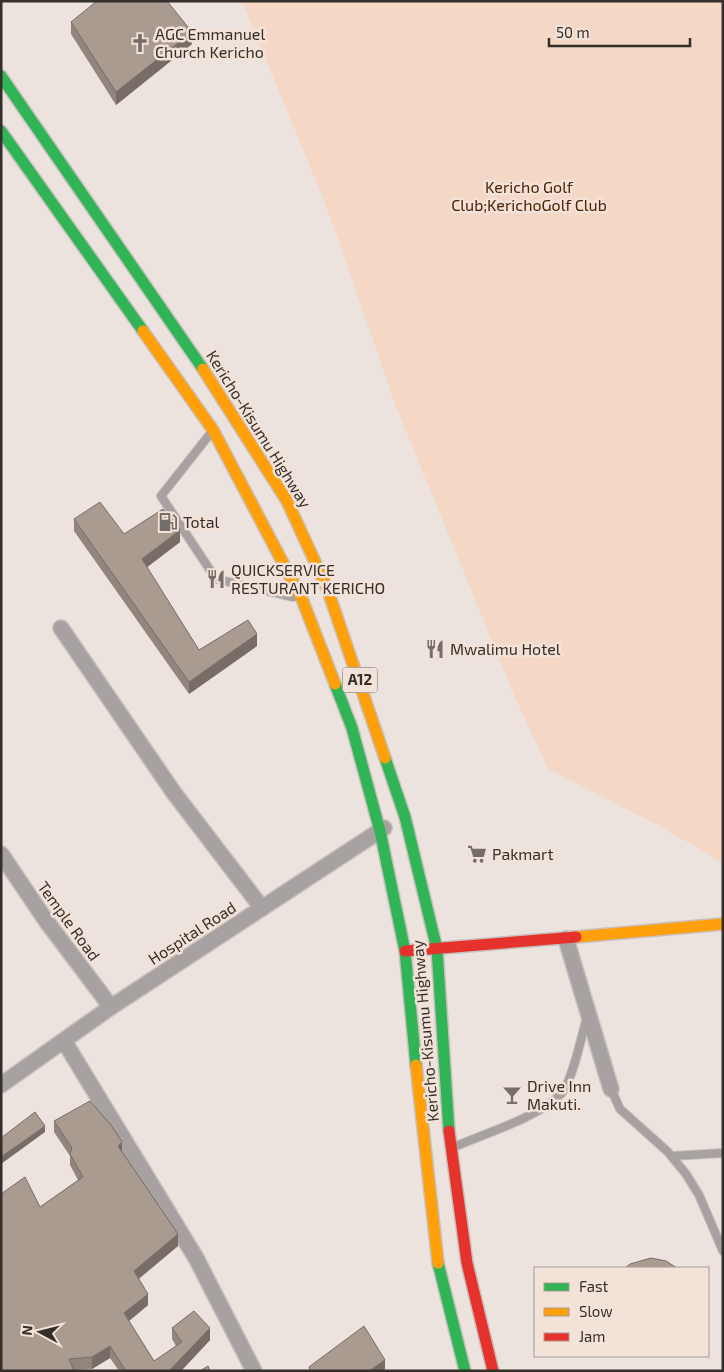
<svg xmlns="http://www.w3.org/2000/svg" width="724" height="1372" font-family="'Exo 2',sans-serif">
<rect width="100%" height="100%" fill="#ede3de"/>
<polygon fill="#f5d7c5" points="242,1 723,1 723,863 658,825 548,769 514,695 397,409 327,208"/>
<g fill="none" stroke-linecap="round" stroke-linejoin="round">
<g stroke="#c7c0bc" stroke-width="10">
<g id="lane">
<polyline points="210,434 161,496 216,579 293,597"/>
<polyline points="611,1089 620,1109 668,1152 686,1174 699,1195 723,1251"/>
<path d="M 454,1147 C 486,1133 537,1118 561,1094 C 572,1083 582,1034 587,1017"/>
<polyline points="672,1156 723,1153"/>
</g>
</g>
<g stroke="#c7c0bc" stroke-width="18">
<g id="street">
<polyline points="61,628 174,793 262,908"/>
<polyline points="1,854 47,922 111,1007"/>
<polyline points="566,939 611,1089"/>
<polyline points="64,1041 196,1258 254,1371"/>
<polyline points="1,1085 111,1007 384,828"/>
</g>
</g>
<g stroke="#c7c0bc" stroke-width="14">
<g id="fast">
<polyline points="1,76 203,369"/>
<polyline points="1,131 143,331"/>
<polyline points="335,684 352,728 380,831 405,951 416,1065"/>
<polyline points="385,758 405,817 437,949 449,1131"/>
<polyline points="438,1263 465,1371"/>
</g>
</g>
<g stroke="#c7c0bc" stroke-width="14">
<g id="slow">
<polyline points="143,331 213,430 302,599 335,684"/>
<polyline points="203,369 287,501 327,588 385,758"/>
<polyline points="576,937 723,924"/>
<polyline points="416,1065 438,1263"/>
</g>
</g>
<g stroke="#c7c0bc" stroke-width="14">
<g id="jam">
<polyline points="405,951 576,937"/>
<polyline points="449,1131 467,1263 493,1371"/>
</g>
</g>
<use href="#lane" stroke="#a7a2a1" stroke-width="8"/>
<use href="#street" stroke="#a7a2a1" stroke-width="15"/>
<use href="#fast" stroke="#30b455" stroke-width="11"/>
<use href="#slow" stroke="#ff9f0a" stroke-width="11"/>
<use href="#jam" stroke="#e5322d" stroke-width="11"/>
</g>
<g fill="#92857d">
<polygon points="71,22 192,44 116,105 71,34"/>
<polygon points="74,519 124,534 180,542 147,567 199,650 257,646 189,694 74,531"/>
<polygon points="54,1121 122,1151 178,1246 139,1279 148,1305 129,1321 154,1361 176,1346 172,1339 172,1328 210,1340 181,1371 119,1371 110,1358 92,1369 73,1370 1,1371 40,1207 78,1180 70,1165 70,1156 54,1132"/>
</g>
<g fill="#776c66">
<polygon points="192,32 192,44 116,105 116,92"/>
<polygon points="180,530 180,542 142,571 142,559"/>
<polygon points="257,634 257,646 189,694 189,682"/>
<polygon points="45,1126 45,1132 1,1164 1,1157"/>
<polygon points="122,1142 122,1154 118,1146"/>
<polygon points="178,1234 178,1246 134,1282 134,1271"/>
<polygon points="148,1294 148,1305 124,1325 124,1313"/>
<polygon points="210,1328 210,1340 181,1371 169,1371"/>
<polygon points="110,1346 110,1358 92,1369 92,1357"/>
<polygon points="385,1360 385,1369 383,1371 369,1371"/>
</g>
<g fill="#aa9b91" stroke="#776c66">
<polygon points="97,1 167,1 192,32 116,92 71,22"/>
<polygon points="100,502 124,534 163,509 180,530 142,559 199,650 248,620 257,634 189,682 74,519"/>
<polygon points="90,1101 111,1125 122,1142 118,1146 178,1234 134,1271 148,1294 124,1313 154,1361 182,1342 172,1328 194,1311 210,1328 169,1371 126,1371 110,1346 92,1357 69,1359 74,1371 1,1371 1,1194 25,1177 40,1207 83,1177 70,1154 72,1148 54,1121"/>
<polygon points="35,1112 45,1126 1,1157 1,1138"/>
<polygon points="651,1258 666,1261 677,1268 625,1268 630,1264"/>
<polygon points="364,1326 385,1360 369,1371 310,1371 309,1367"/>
<polygon points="208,1366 210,1371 200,1371"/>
</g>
<defs>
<g id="church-bare" transform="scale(1.5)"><path d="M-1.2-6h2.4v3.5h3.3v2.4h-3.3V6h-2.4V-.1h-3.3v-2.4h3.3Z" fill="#756e6a" stroke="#f3e2d8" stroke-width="2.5" paint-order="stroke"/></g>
<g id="fuel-bare" transform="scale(1.5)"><path d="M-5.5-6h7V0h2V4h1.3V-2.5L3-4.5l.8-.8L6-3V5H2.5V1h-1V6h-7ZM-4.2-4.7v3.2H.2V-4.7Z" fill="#756e6a" stroke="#f3e2d8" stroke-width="2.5" paint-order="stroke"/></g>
<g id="restaurant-bare" transform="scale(1.5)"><path d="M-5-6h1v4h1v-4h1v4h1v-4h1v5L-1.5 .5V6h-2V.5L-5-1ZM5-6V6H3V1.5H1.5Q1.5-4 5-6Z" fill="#756e6a" stroke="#f3e2d8" stroke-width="2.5" paint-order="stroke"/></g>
<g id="supermarket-bare" transform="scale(1.5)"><path d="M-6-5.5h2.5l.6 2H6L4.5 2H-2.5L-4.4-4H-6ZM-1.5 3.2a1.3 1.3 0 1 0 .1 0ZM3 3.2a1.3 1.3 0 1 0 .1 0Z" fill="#756e6a" stroke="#f3e2d8" stroke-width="2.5" paint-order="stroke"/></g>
<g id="bar-bare" transform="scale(1.5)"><path d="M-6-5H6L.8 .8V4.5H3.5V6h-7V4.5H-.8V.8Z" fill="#756e6a" stroke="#f3e2d8" stroke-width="2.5" paint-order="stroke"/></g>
</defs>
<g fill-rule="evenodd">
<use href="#church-bare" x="140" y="43"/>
<use href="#fuel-bare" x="168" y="522"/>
<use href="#restaurant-bare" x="216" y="579"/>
<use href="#restaurant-bare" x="435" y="649"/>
<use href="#supermarket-bare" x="477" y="854"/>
<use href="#bar-bare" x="512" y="1095"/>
</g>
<g text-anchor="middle" stroke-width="5" stroke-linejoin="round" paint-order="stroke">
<rect fill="#f3e2d8" stroke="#6e655f" stroke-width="1" x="342.5" y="667.5" width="35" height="25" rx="4"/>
<g font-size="15" font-weight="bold" fill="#352f2b">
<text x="360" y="685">A12</text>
</g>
<g font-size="16" fill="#352f2b" stroke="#f3e2d8" text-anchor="start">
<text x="155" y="40">AGC Emmanuel<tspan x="155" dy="18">Church Kericho</tspan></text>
<text x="183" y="528">Total</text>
<text x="231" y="576">QUICKSERVICE<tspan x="231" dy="18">RESTURANT KERICHO</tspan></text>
<text x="450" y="655">Mwalimu Hotel</text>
<text x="492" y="860">Pakmart</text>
<text x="527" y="1092">Drive Inn<tspan x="527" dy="18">Makuti.</tspan></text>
</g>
<g font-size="16" fill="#4b2303" stroke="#f3e2d8">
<text x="529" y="193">Kericho Golf<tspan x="529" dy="18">Club;KerichoGolf Club</tspan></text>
</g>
<g font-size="16" fill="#352f2b" stroke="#f3e2d8">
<text transform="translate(259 429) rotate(58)" y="6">Kericho-Kisumu Highway</text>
<text transform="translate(69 921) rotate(54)" y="6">Temple Road</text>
<text transform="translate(192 933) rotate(-33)" y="6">Hospital Road</text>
<text transform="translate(425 1031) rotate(-95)" y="6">Kericho-Kisumu Highway</text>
</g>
</g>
<rect width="724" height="1372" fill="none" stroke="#352f2b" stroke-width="5"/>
<rect x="534" y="1267" width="175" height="90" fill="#f3e2d8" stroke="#a79a93"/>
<rect x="544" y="1283" width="25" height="8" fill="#30b455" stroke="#a79a93"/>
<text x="579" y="1292" font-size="15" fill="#352f2b">Fast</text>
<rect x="544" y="1308" width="25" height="8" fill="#ff9f0a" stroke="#a79a93"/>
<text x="579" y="1317" font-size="15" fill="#352f2b">Slow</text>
<rect x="544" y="1333" width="25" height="8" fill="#e5322d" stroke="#a79a93"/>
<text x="579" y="1342" font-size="15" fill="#352f2b">Jam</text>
<g transform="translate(40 1332) rotate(277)" stroke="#f3e2d8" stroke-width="4" paint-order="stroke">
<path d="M0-4L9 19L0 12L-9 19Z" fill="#352f2b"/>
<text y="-8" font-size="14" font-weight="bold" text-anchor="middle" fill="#352f2b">N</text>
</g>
<path d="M549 38v8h141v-8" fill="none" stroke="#352f2b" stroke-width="2.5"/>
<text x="556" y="38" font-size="15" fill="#352f2b" stroke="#f3e2d8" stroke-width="4" paint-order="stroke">50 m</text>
</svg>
